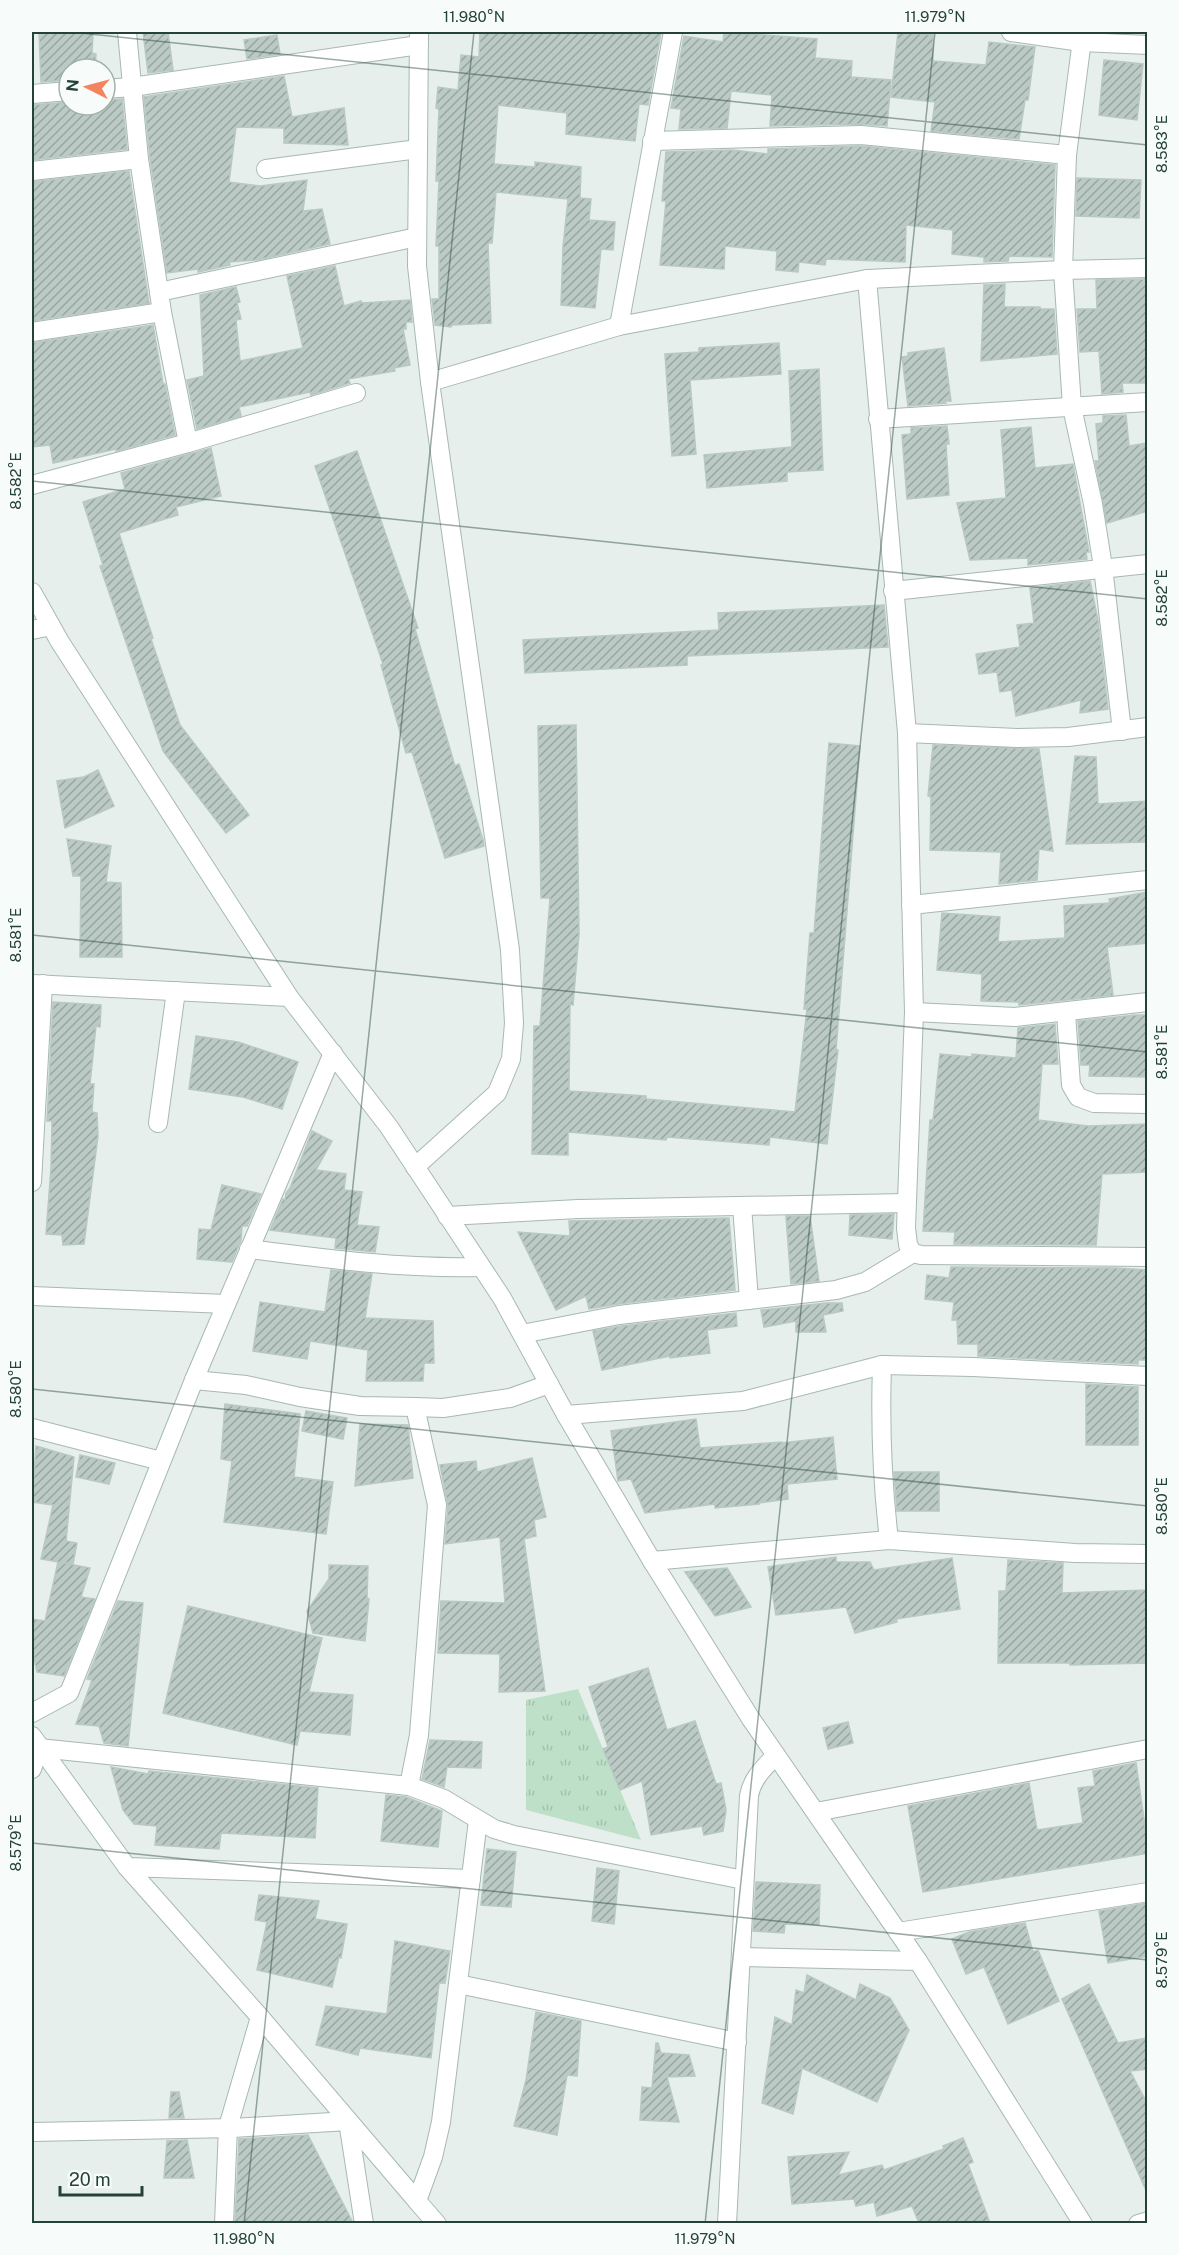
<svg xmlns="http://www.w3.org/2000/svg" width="1179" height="2255" font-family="'Public Sans',sans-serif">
<defs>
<pattern id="grass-tufts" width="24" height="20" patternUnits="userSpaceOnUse" patternTransform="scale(1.5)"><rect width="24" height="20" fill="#bfe0c8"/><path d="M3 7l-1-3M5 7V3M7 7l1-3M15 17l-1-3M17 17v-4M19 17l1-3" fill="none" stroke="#a4c1ad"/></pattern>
<pattern id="building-hatch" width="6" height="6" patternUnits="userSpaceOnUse" patternTransform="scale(1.5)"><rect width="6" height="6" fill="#bbcac4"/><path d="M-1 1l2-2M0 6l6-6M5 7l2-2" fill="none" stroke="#98a6a0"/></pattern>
</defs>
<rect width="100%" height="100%" fill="#e6efeb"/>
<polygon fill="url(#grass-tufts)" points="578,1689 641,1840 526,1810 526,1700"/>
<g fill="url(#building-hatch)" stroke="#b8c9c2" stroke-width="1.5">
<polygon points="39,32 93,32 92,53 96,54 95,69 69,69 69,80 41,82"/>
<polygon points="143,32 168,32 173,70 148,73"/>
<polygon points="480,32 661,33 648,105 639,104 635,141 566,134 567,113 498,105 494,164 535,167 535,162 581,167 580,198 591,199 589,220 615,222 613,250 601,249 595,308 561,305 563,247 568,199 496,192 492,243 488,243 491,323 452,325 451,327 435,325 432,299 439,299 439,246 436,246 439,181 436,181 439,109 436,108 438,87 458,90 461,55 479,57"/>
<polygon points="724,32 817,39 815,58 852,61 851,77 891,80 887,126 861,124 770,126 772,95 731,91 727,128 679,129 681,109 671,108 684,36 723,42"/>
<polygon points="898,32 933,35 933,61 986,65 989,42 1035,47 1028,100 1025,100 1019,139 931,131 935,102 891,97"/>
<polygon points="277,35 280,54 247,59 244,40"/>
<polygon points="1104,60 1143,64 1137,120 1099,115"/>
<polygon points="284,76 292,117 344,108 348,145 284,143 284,128 236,127 229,182 260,186 307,180 303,211 322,209 330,244 257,260 229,262 230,265 198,272 198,269 167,273 150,158 144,97"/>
<polygon points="122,99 127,149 32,160 32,105 69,102 69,105 105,105 105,100"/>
<polygon points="861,146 1055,165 1052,257 1009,256 1008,261 984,262 984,257 952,254 953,230 906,225 905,262 826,259 825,265 799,262 798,272 776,270 777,251 725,246 724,269 660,265 666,201 662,201 666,152 732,150 768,154 768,149"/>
<polygon points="129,171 149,303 32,321 32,182"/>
<polygon points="1077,178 1141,180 1139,218 1076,216"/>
<polygon points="335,266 344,306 361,301 362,303 410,300 412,322 406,322 406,329 403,329 410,365 394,368 395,371 348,379 350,383 311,395 310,392 239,407 241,416 197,429 187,380 204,376 200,295 236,287 240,302 237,303 241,319 236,320 240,361 303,348 287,276"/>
<polygon points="1148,279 1148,383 1122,383 1123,392 1102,394 1099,351 1080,352 1077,309 1097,309 1096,280"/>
<polygon points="1005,284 1004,307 1040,307 1040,309 1054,309 1057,354 981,361 984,285"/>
<polygon points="153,325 163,384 165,384 175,435 116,451 116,449 53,463 50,445 32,447 32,343"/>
<polygon points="779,343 781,374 690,380 696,454 672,456 665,354 699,352 699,348"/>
<polygon points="944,348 951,401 945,401 946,403 908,406 902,357 908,356 908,353"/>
<polygon points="819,369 823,470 787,472 787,481 707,488 704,455 792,447 789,371"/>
<polygon points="1126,415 1129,446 1148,443 1148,511 1107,523 1095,461 1099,461 1096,424 1103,423 1103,416"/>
<polygon points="947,426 949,444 946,444 949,495 907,499 902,435 911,434 911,428"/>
<polygon points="1031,427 1035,468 1073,464 1089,552 1086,552 1087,559 1028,565 1028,558 970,560 957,503 1006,498 1001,430"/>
<polygon points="211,448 221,496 176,507 178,515 119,533 153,638 151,639 180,725 249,815 226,833 163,751 100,566 103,565 83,502 125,489 121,473"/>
<polygon points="357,451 418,628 415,629 455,766 459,764 483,840 484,846 445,858 412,752 406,753 381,665 383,664 315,466"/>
<polygon points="1090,581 1098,620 1108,709 1080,713 1081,700 1016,716 1012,690 1000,692 997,672 979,674 976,654 1020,647 1017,625 1034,623 1030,588"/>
<polygon points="884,605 888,647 687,656 687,665 525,673 523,640 719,630 718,613"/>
<polygon points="576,725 579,934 573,1005 570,1004 569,1091 646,1096 646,1099 795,1112 807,1009 804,1009 810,933 814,933 829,743 860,746 836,1050 838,1050 827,1144 770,1137 769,1145 667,1137 666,1140 568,1132 568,1155 532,1154 534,1026 540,1026 550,898 541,898 538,726"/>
<polygon points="933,745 1039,749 1053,851 1039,849 1037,880 999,884 1001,852 930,850 931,797 928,796"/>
<polygon points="1075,756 1096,757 1098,804 1148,801 1148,842 1066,844"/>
<polygon points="98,770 114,806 65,828 57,781 84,777"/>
<polygon points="67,839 111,846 106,882 121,883 122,957 80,957 81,876 73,876"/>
<polygon points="1148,892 1148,943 1107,947 1113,995 1019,1005 1019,1002 981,1001 982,974 937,970 942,913 1000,917 998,942 1065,938 1064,906 1110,903 1109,899"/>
<polygon points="53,1002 101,1005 100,1027 96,1026 90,1084 94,1084 92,1112 97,1113 98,1136 84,1244 63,1245 62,1235 46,1234 51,1168 52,1121 47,1121"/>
<polygon points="1136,1015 1148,1015 1148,1077 1089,1076 1090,1065 1081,1065 1078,1021"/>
<polygon points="1055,1024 1058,1064 1042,1064 1038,1120 1088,1126 1148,1124 1148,1172 1102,1174 1096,1245 954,1244 955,1232 923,1231 930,1120 933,1120 940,1054 972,1057 972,1054 1016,1058 1018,1028"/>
<polygon points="196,1036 238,1042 298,1062 282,1109 243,1097 189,1089"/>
<polygon points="312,1131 332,1141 316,1170 346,1174 344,1190 362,1192 357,1225 379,1227 375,1252 335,1248 336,1238 270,1230 283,1199 285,1200 286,1193 290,1188"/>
<polygon points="222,1185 261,1194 247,1226 242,1226 241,1240 232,1262 197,1259 199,1229 211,1230"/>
<polygon points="894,1214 892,1239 849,1235 850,1215"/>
<polygon points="786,1216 810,1216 819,1281 791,1284"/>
<polygon points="729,1218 735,1290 618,1304 589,1309 586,1296 556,1310 518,1232 570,1236 569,1221"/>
<polygon points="951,1267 1116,1268 1147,1270 1147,1360 1138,1360 1138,1364 978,1356 978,1344 958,1344 957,1320 952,1320 954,1302 925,1299 927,1275 949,1278"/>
<polygon points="331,1270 372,1274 365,1318 433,1321 434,1363 424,1363 423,1381 366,1381 368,1350 310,1341 307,1359 253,1351 260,1302 325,1312"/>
<polygon points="826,1303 842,1303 843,1311 823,1315 826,1332 796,1332 796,1321 764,1327 761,1310"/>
<polygon points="736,1313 737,1326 707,1330 710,1353 670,1358 670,1356 602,1370 593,1331 621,1326"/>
<polygon points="1086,1384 1138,1387 1138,1445 1086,1445"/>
<polygon points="225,1404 300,1414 294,1477 333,1482 326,1534 224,1522 232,1461 221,1459"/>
<polygon points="306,1411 347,1418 343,1439 302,1431"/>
<polygon points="696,1419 700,1448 782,1442 782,1443 833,1437 837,1479 787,1484 788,1499 759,1503 759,1504 715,1508 715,1504 645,1513 631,1479 618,1481 611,1431"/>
<polygon points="360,1424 408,1425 413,1478 355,1486"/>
<polygon points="36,1446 74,1457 66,1541 77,1543 73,1564 59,1562 90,1568 81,1597 95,1599 64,1676 37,1672 32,1649 32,1619 45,1621 58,1562 41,1559 53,1505 32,1502"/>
<polygon points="80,1455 115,1463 109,1484 76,1477"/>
<polygon points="532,1458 546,1517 534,1520 536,1536 524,1539 545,1691 499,1692 500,1654 438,1653 441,1601 505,1603 500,1537 445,1544 448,1506 440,1465 476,1461 477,1472"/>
<polygon points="894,1472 939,1472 939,1511 897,1511"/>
<polygon points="836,1557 836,1562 870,1562 874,1570 952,1558 960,1609 896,1619 897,1622 855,1633 846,1607 776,1615 768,1567"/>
<polygon points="1008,1560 1063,1563 1062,1593 1148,1590 1148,1663 1070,1665 1070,1663 998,1663 999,1591 1006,1591"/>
<polygon points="329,1565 368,1566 367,1598 369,1599 365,1641 313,1633 307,1611 329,1579"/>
<polygon points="727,1568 751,1607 715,1616 685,1572"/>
<polygon points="118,1601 143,1603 128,1746 104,1743 99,1726 76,1724 92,1680 87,1679"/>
<polygon points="188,1606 322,1638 309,1692 353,1695 350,1735 300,1731 297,1745 163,1713"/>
<polygon points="648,1668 667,1730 695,1721 716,1784 721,1783 726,1810 723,1831 704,1835 702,1826 651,1835 642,1781 620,1790 603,1749 608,1747 589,1687"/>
<polygon points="848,1722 853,1743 828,1749 823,1728"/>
<polygon points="430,1740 482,1742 481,1768 447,1767 444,1787 422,1779"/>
<polygon points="1136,1763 1145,1826 1148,1826 1148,1853 923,1892 908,1806 1029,1783 1037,1830 1083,1823 1078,1788 1095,1786 1093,1771"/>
<polygon points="111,1767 148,1774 149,1771 318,1788 315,1838 221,1833 219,1849 155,1845 157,1826 134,1824 123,1810"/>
<polygon points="386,1795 406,1797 442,1811 438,1847 381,1841"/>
<polygon points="487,1849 516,1852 511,1907 481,1905"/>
<polygon points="597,1868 619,1871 614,1924 592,1921"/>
<polygon points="756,1882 820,1885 819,1925 785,1924 784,1933 753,1931"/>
<polygon points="259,1895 319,1901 315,1919 347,1924 341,1958 339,1957 332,1987 257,1970 267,1922 255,1920"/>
<polygon points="1148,1903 1148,1956 1108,1963 1099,1911"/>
<polygon points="1025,1923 1033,1952 1038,1950 1059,2001 1008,2024 984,1967 966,1974 952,1939 969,1932"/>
<polygon points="395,1941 450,1951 445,1983 439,1983 431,2058 360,2048 358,2055 316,2045 326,2006 387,2014"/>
<polygon points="807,1975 856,2000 860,1984 890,1998 909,2030 877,2102 802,2068 793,2114 762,2103 775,2017 792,2025 796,1990 804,1993"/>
<polygon points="1089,1984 1118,2043 1148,2038 1148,2069 1130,2071 1148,2105 1148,2195 1062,1999"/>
<polygon points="536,2012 581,2021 577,2076 567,2075 557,2135 514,2126 526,2080"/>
<polygon points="656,2043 658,2043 661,2053 689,2055 695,2076 667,2077 679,2122 640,2120 642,2087 652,2088"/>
<polygon points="171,2092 179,2092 184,2118 169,2118"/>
<polygon points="308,2135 353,2223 235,2223 239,2139"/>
<polygon points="963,2138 973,2162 968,2164 990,2223 919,2223 912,2206 877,2216 874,2202 856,2206 854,2199 792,2204 788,2157 849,2152 838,2175 882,2165 884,2170 944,2149 943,2146"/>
<polygon points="187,2140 194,2178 164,2178 167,2141"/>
</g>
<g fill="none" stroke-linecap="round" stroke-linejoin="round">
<g stroke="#a8b8b2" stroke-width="20">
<g id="street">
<polyline points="1011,32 1081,42 1148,45"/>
<polyline points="1083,32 1067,155 1063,270 1072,407 1093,504 1103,567 1122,731"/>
<polyline points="105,89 132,87 419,45"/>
<polyline points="32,94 69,91"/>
<polyline points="652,141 861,135 1067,155"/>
<polyline points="266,169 418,149"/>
<polyline points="32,171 139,159"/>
<polyline points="867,279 907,733 914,1012 906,1228 908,1245 913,1253 921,1255 1148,1257"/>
<polyline points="159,292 417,237"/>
<polyline points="619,326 673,32"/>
<polyline points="32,332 162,312"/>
<polyline points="430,382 619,326 867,279 1063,270 1148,268"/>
<polyline points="878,419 1148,402"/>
<polyline points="188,443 356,393"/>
<polyline points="32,485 188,443 162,312 139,159 127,32"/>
<polyline points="893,591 1148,564"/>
<polyline points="32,592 60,642 289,997 389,1127 502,1298 566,1415 652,1561 751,1719 918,1961 1083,2224"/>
<polyline points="32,630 51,626"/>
<polyline points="907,733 1017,738 1068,737 1148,727"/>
<polyline points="911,905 1148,880"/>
<polyline points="32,984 289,997"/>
<polyline points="914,1012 1015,1017 1148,1002"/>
<polyline points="1066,1013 1071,1085 1078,1097 1094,1103 1148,1104"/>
<polyline points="158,1123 176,991"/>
<polyline points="415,1167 497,1093 511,1059 514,1023 510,950 430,382 417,266 419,32"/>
<polyline points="32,1182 43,984"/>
<polyline points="742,1206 749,1300"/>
<polyline points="447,1216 578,1209 907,1203"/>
<path d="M 249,1249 C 327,1259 402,1269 481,1267"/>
<polyline points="32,1296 226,1304"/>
<polyline points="522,1334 619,1315 836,1290 865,1282 913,1253"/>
<path d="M 882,1365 C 880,1424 882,1481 889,1540"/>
<polyline points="194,1380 246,1385 300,1397 360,1406 415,1407 443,1408 510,1398 549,1384"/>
<polyline points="566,1415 743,1401 882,1365 973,1367 1148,1376"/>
<polyline points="32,1428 161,1461"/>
<polyline points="652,1561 889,1540 1075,1553 1148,1554"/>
<polyline points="32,1713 69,1693 194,1380 333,1053"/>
<polyline points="32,1769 39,1748 409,1786 444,1799 494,1829 514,1835 744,1880"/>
<polyline points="409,1786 419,1735 437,1505 415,1407"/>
<polyline points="816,1812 1148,1749"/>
<polyline points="127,1867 260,2017 417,2201 433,2157 441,2122 478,1820"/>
<polyline points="127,1867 471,1879"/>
<polyline points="898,1932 1148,1892"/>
<polyline points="741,1957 918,1961"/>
<polyline points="458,1984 737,2042"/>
<polyline points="32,2132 233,2128 348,2121 364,2224"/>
<polyline points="224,2224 228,2127 260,2017"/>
<path d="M 727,2224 L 749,1796 C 752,1778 764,1768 776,1755"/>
<polyline points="1138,2224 1148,2221"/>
</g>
</g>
<g stroke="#a4bbb3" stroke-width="20">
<g id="secondary">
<polyline points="32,1736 127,1867"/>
<polyline points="417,2201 437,2224"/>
</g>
</g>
<use href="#street" stroke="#fff" stroke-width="18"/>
<use href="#secondary" stroke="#fff" stroke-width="18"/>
</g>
<path fill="none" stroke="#24423a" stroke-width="1.5" stroke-opacity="0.45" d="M 71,32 L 1148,145M 32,481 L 1148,599M 32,935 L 1148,1052M 32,1389 L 1148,1506M 32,1843 L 1148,1960M 244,2224 L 474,32M 705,2224 L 935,32"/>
<rect width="1179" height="2255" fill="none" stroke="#f7fbf9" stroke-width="66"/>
<g transform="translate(87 87) rotate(276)"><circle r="28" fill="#f7fbf9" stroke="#a3b1ad" stroke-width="1.5"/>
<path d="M0-4.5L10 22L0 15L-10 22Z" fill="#f4845f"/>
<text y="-9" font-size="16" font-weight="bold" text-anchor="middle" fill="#24423a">N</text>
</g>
<path d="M60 2186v9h82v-9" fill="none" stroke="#24423a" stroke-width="3"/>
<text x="69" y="2186" font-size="18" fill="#24423a" stroke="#f7fbf9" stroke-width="4.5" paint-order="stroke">20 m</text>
<rect x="33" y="33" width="1113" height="2189" fill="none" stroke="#24423a" stroke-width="2"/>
<g font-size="15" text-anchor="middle" fill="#24423a">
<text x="474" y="22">11.980°N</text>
<text x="935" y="22">11.979°N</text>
<text transform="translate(1162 144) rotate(-90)" y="5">8.583°E</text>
<text transform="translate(16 481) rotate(-90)" y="5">8.582°E</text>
<text transform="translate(1162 598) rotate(-90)" y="5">8.582°E</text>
<text transform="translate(16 935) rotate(-90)" y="5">8.581°E</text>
<text transform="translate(1162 1052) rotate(-90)" y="5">8.581°E</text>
<text transform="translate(16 1389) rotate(-90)" y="5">8.580°E</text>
<text transform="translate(1162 1506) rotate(-90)" y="5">8.580°E</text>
<text transform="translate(16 1843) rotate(-90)" y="5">8.579°E</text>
<text transform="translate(1162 1960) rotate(-90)" y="5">8.579°E</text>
<text x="244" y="2244">11.980°N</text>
<text x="705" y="2244">11.979°N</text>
</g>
</svg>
